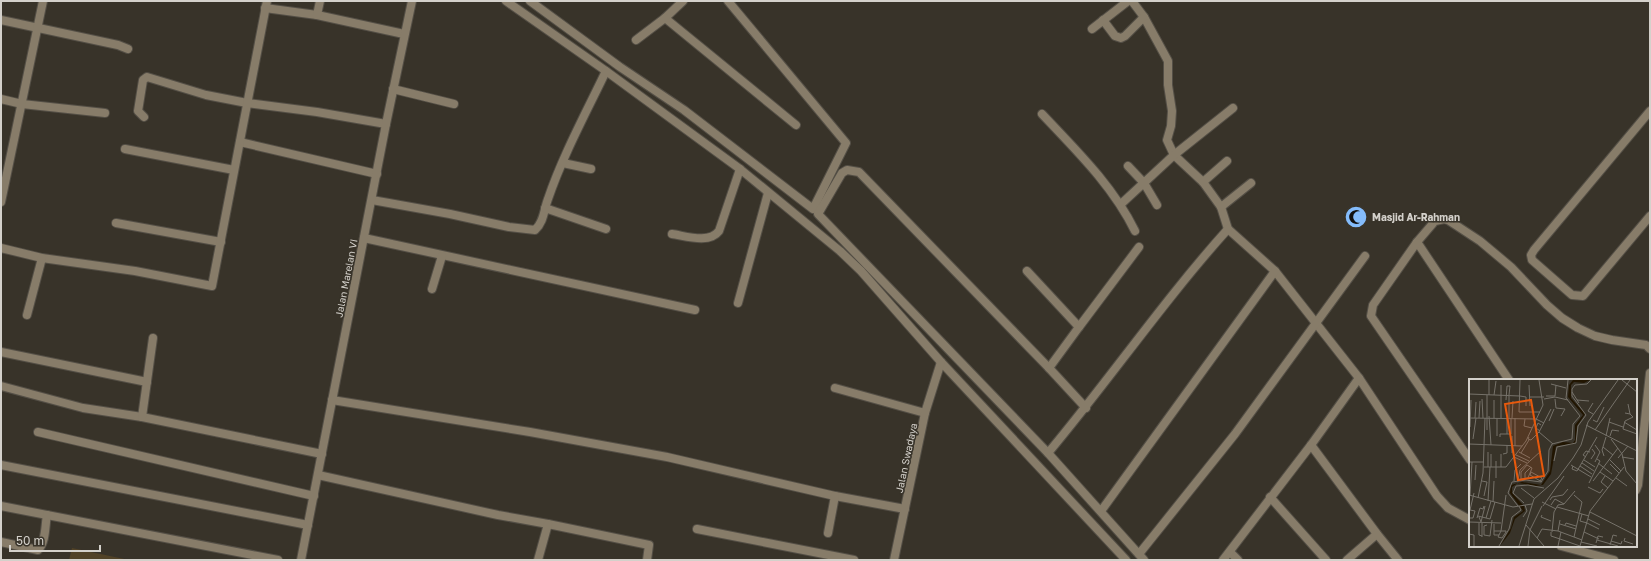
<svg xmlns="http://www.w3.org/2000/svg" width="1651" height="561" font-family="'Golos Text',sans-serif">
<rect width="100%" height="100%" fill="#383329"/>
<polygon fill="#514227" points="72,548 129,560 69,560"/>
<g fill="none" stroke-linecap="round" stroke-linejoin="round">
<g stroke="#544f46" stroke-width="10">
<g id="minor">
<polyline points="506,1 606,71 740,169 840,251 861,271 941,362 1126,560"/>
<polyline points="530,1 620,67 684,110 813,209 846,143 728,1"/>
<polyline points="683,1 665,18 796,125"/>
<polyline points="1132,1 1144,17 1168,61 1168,85 1172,111 1171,126 1167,140 1174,155 1203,182 1221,207 1228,229 1275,271 1359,378 1437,496 1448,508 1470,520"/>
<polyline points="265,8 317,15 404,34"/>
<polyline points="317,15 320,1"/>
<polyline points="1,20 118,45 128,49"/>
<polyline points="1103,20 1115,36 1121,38 1125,36 1144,17"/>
<polyline points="1092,29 1128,1"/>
<polyline points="636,40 665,18"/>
<polyline points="393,89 454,104"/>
<polyline points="1,99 22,104 105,113"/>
<polyline points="1650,111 1534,250 1531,255 1532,260 1572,295 1583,296 1650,216"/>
<path d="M 1042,114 C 1076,150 1113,186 1135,231"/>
<polyline points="144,117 138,111 143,80 147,77 206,95 247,103 317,112 386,124"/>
<polyline points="240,142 377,174"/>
<polyline points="125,149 234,170"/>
<polyline points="563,163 591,169"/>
<polyline points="1128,166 1144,183 1157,205"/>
<polyline points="1203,182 1227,161"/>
<path d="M 372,200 L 450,214 L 509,227 L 535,230 C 544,222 544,209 548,199 C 563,155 586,113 606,71"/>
<polyline points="1,202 43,1"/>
<polyline points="1121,204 1174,155 1233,108"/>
<polyline points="1221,207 1251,183"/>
<polyline points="545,208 606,229"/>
<polyline points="116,223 221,242"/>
<path d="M 672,234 C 686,236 709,244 719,231 L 740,169"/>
<polyline points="364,238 695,310"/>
<polyline points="1417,242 1509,380"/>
<polyline points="1,248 42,258 135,271 212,286 267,1"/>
<polyline points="1027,271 1079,327 1049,368"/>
<polyline points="432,289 442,256"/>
<polyline points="738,303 768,193"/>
<polyline points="27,315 42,258"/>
<polyline points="1079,327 1139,247"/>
<polyline points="1,352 147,382"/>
<polyline points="1,386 83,408 142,417 322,454"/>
<polyline points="835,388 925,413"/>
<polyline points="332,400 530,432 667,457 835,496 905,509"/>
<polyline points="1086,408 1049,368 859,172 847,170 842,173 818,214 1048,453 1144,560"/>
<polyline points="142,417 153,338"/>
<polyline points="38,432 314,496"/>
<polyline points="1311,445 1377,534 1398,560"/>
<path d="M 1048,453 C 1110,379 1164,300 1228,229"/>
<polyline points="1470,460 1371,316 1373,305 1417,242 1435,221 1444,219 1448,220 1480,241 1511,267 1547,305 1562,318 1578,328 1595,336 1612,340 1646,345 1650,349"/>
<polyline points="1,465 308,525"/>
<polyline points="318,475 498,515 548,524 649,545 647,560"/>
<polyline points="1636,490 1638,485 1650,373"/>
<polyline points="1270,497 1326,560"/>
<polyline points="1,506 278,560"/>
<polyline points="1101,511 1275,271"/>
<polyline points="697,529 854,560"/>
<polyline points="828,533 835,496"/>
<path d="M 1,542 L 38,550 C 46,543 45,525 47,515"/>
<polyline points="1561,546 1614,560"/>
<polyline points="1230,552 1238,560"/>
<polyline points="1139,554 1235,434 1365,256"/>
<polyline points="301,560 386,124 412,1"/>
<polyline points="538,560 548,524"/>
<polyline points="894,560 925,413 941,362"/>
<polyline points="1223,560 1311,445 1359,378"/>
<polyline points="1347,560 1377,534"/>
</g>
</g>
<use href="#minor" stroke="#877c69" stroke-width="8"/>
</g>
<defs>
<g id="mosque-disc" transform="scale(1.15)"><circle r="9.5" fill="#84bcfb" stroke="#383329"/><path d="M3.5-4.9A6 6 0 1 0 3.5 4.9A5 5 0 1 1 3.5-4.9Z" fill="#111"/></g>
</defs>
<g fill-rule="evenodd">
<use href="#mosque-disc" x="1356" y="217"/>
</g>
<g text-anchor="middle" stroke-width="3" stroke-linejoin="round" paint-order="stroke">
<g font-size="10" font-weight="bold" fill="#d4d1cb" stroke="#383329" text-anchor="start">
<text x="1372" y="221">Masjid Ar-Rahman</text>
</g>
<g font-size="10" fill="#d4d1cb" stroke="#383329">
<text transform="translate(346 278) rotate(-79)" y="4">Jalan Marelan VI</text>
<text transform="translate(906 458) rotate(-78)" y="4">Jalan Swadaya</text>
</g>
</g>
<g transform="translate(1469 379)">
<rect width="168" height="168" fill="#383329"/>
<path d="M 104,1 L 121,1 L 115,4 L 105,3 L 102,6 L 102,19 L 116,35 L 108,47 L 107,63 L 104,65 L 87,67 L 82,95 L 74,106 L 67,107 L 49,104 L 43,108 L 43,114 L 55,127 L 56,132 L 46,140 L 41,154 L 31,167 L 42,149 L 45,138 L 54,132 L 41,114 L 42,106 L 53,103 L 72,106 L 81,92 L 84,67 L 94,63 L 104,64 L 106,61 L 106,46 L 114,36 L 99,18 L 100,6 Z" fill="#211501"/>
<path fill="none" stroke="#76726a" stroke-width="1" d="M 51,1 L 50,33 L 71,33M 153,1 L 168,13M 82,5 L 97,9M 60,6 L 61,27M 103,13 L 110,24M 0,15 L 51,17M 20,16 L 20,1M 25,16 L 27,2M 51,17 L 57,18 L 57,27M 77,17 L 86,17 L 87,6M 61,18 L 75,18M 13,20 L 14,39M 75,20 L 86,18 L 99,21M 86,20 L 87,29 L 96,30 L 92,37M 25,21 L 25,39M 37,21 L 38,7 L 41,7 L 40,16M 108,21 L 120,22M 124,24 L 119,32 L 124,35M 156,34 L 161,35 L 159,25M 161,35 L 164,38 L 156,42 L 154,50 L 168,55M 20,37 L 22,66M 0,39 L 67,40 L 75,44M 6,39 L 7,23M 10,39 L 11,22M 28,39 L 28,57M 32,39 L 32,6M 40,39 L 40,17M 43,39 L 44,22M 56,40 L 55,47 L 63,49M 124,41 L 128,43 L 135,28M 80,42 L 85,30M 140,43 L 154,48M 155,43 L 168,51M 117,46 L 168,72M 1,48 L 2,21M 18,51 L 18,16M 126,51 L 161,1M 71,52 L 67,49 L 69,44 L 72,46M 70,53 L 84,65M 38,55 L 42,55 L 42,39M 137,57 L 141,39M 141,57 L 143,51 L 150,52M 31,58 L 31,55 L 38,55 L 38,39M 60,58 L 59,60 L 62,61 L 70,53 L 82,30M 4,60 L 7,39M 142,60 L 153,75 L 157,92 L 168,105M 0,65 L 53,67M 126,66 L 131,73 L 126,83M 46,67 L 46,39M 134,68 L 144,76M 50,73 L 61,79M 43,74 L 43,57M 52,74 L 60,61M 34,75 L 38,74 L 38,66M 47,76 L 60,82M 135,77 L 133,71 L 137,58M 45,78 L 58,84M 117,78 L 114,76 L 117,72 L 121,73M 153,78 L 165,80M 149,79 L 159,67M 122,80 L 126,74 L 123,70M 140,80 L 152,92M 115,81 L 126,88M 85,82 L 88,68 L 107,64 L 109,47 L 117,36 L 103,17 L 103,10 L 106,6 L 118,5 L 122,1M 0,83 L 15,83M 113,84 L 125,92M 129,84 L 143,95M 141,85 L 150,94M 58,86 L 63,89 L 59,99 L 52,100 L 52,93 ZM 102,86 L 122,98M 104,87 L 103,90 L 108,92 L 128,58M 111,87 L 123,95M 15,88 L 37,88M 19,88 L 19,73M 22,88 L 22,75M 32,88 L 32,75M 37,88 L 57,62 L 74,26 L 70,1M 131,93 L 144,102M 136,97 L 132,103 L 139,109M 27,99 L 27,82M 147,99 L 158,107M 6,101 L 7,86M 49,101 L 51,91 L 72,72M 56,101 L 56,94 L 62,88M 13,102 L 18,103 L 15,117M 45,102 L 46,91 L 52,85M 71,102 L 73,99 L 62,93 L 61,96 L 73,103M 124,102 L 149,69M 120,104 L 131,82 L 128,80M 119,108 L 131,114 L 134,110M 52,109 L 65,119M 0,116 L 44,128 L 63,125M 1,117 L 3,83M 9,119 L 14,94 L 16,39M 81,121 L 83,118 L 94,116 L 99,110M 19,122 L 21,88M 24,123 L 25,102M 73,123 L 87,130M 55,124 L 44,114 L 47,107 L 59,106 L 75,109M 95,125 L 106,112M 82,126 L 86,120 L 95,125 L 89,126 L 85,133 L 83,153M 49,127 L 39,114 L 43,103 L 57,101 L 72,103 L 79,92 L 80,71 L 83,65 L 103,60 L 104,45 L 111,37 L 97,19 L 99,1M 74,127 L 95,97M 88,128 L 120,137M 1,131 L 5,114M 121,133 L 168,157M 113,135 L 111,142 L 118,144M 73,136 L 72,138 L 82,142M 9,137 L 21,140 L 26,123M 10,138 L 12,143 L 16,127M 54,138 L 58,132 L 56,126M 0,139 L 4,139 L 6,132 L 1,131M 8,139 L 11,129 L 14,130 L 15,127M 17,139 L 22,122M 119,140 L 131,146M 91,141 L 89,152 L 113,161M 0,143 L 32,144M 10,144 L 10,156 L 13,157M 118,144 L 130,150M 25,145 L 25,156 L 30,156M 91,145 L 107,150M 18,146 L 15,147 L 15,156 L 21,157 L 23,141M 57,146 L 75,167M 96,146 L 97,144 L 107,147M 61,151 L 73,127M 25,152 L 37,152 L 37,153 L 33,159 L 29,158 L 32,152 L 37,116M 82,153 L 82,157 L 91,160M 115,153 L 130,160M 0,155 L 5,156 L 5,167M 13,158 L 13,144M 105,158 L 113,123 L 105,116M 68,159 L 73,150 L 89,152M 156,159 L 155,162 L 164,165M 91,160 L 111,167M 128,161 L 149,167M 142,162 L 152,165 L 153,162M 112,163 L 128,167M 127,164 L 129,157 L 134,158M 141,166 L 144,156 L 148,157M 30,167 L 40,150 L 43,138 L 52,131 L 50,127M 50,167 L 65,120 L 89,99 L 104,79 L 112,66 L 119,43 L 149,1M 59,167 L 61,151M 89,167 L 92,153M 111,167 L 121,132 L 155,88"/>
<path fill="#e8590c" fill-opacity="0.15" stroke="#e8590c" stroke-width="2" d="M 62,21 L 75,97 L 49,101 L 36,25 Z"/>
<rect width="168" height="168" fill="none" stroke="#d4d1cb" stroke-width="2"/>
</g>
<rect width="1651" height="561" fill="none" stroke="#d4d1cb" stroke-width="4"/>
<path d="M10 545v6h90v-6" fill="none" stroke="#d4d1cb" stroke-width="2"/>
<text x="16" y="545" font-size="12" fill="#d4d1cb" stroke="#383329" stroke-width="3" paint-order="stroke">50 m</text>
</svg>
